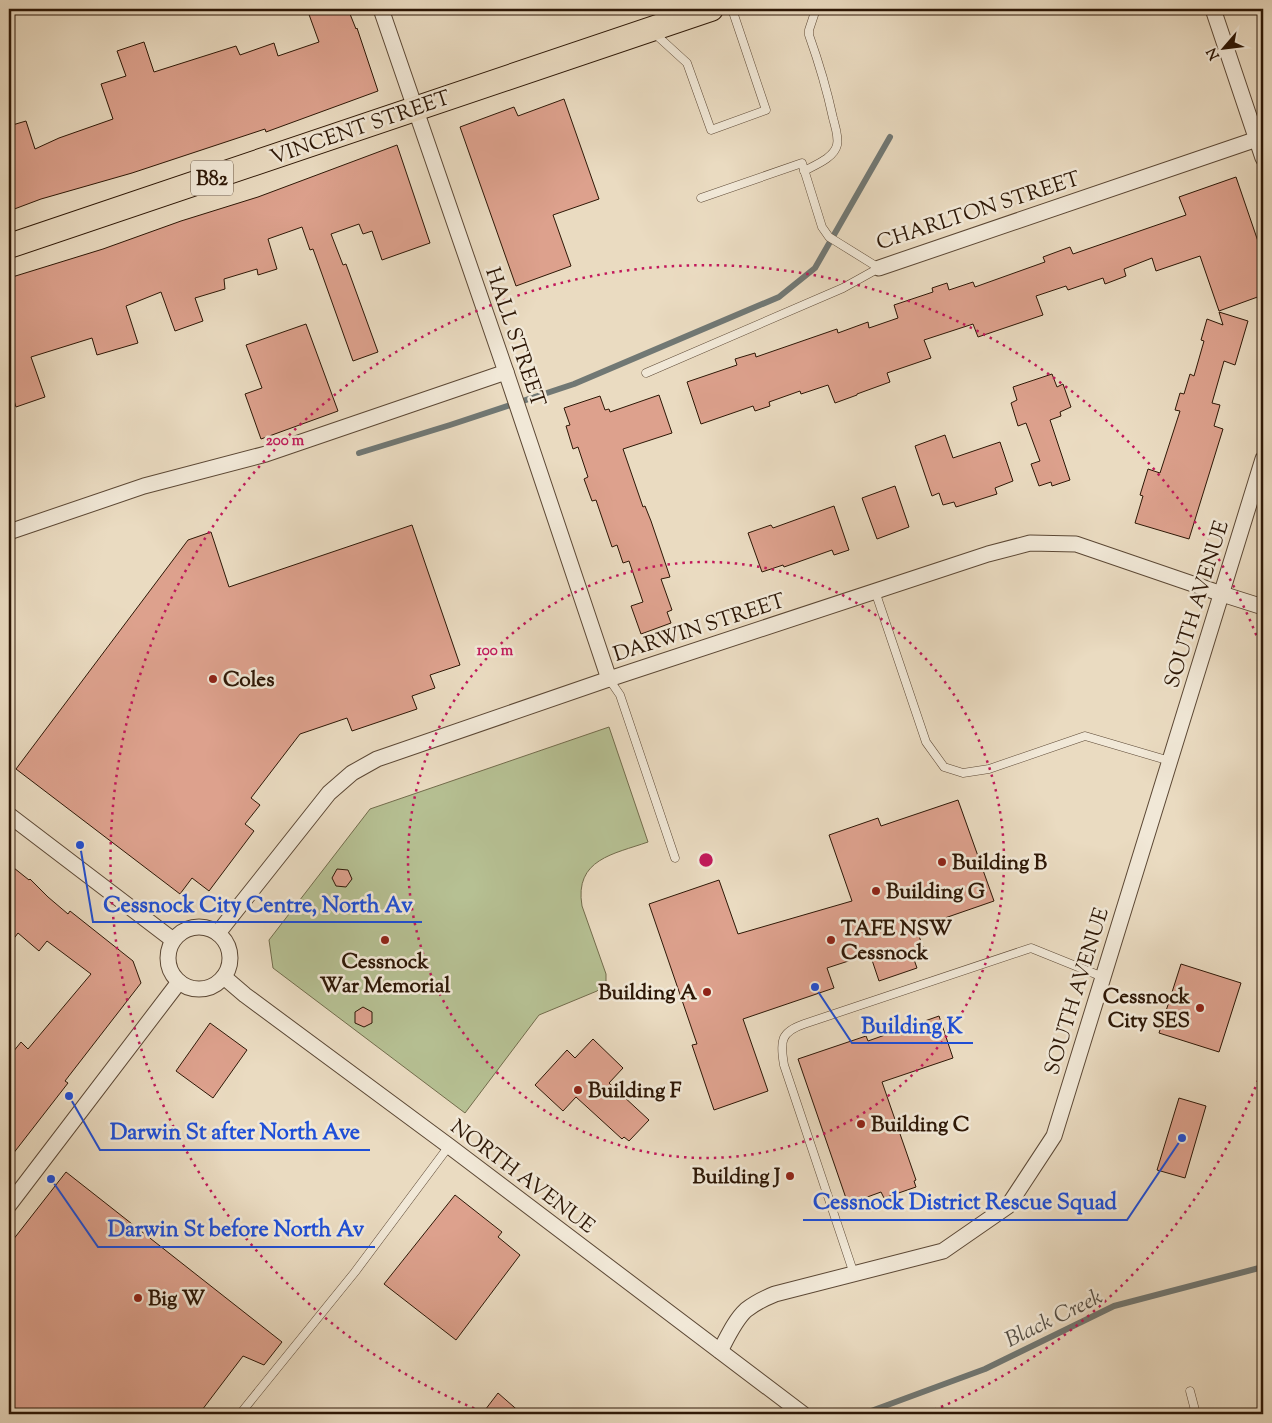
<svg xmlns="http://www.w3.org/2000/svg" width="1272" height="1423" font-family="'Sorts Mill Goudy',serif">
<rect width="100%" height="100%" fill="#eadbc1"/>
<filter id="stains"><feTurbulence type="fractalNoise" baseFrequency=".004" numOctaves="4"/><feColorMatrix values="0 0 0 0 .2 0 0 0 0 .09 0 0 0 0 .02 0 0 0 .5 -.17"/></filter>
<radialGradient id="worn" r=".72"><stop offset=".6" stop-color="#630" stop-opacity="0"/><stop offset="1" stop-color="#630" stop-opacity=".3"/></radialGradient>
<path fill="#b6c093" stroke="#726c4c" d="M 609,727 L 648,842 C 614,854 574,859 582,906 L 606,974 L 606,982 L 597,991 L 539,1015 L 465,1113 L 273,968 L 269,940 L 370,809 Z"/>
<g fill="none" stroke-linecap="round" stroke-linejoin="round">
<g stroke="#717874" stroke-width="6">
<polyline points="359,453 450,425 574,384 779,297 815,268 890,137"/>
<polyline points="863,1414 985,1369 1114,1306 1263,1267"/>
</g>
</g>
<g fill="#dda18d" stroke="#2d1706">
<polygon points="307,9 348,9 356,29 357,28 378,91 266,132 265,129 132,173 41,199 9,211 9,126 26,121 35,149 59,138 113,119 101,84 126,76 117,51 144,42 154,72 236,46 240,55 274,43 278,56 319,42"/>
<polygon points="564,99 599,199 553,215 571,266 516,286 460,127 514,107 518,116"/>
<polygon points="397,145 430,243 382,260 372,231 363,234 359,224 331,234 343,265 346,264 378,352 353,361 313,249 310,250 302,227 268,239 277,269 258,275 257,269 224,279 225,289 195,298 203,321 175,331 161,292 126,306 138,343 97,355 92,338 31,357 45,397 16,407 9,384 9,278 103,249 181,221 258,197"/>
<polygon points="1236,177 1263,256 1263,295 1219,311 1200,256 1156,271 1152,258 1124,269 1126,276 1105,284 1103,278 1068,290 1066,286 1036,296 1043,315 978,337 973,324 924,340 931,358 887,373 890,382 857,394 857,395 835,403 828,385 801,394 800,391 769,402 770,406 755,411 753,406 701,424 687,382 737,365 735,359 755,353 756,357 837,329 838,333 868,322 869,328 898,318 894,305 933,292 932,288 947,283 949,290 973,282 975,287 1045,262 1043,257 1070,247 1073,254 1186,215 1179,197"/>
<polygon points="1219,312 1248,321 1235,365 1224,361 1212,403 1220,405 1214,426 1223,429 1189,539 1135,523 1143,496 1140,495 1148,469 1160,473 1180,411 1175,410 1180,393 1184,394 1190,374 1194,376 1204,341 1201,340 1207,319 1223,325"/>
<polygon points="306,324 338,411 261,439 245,394 262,388 246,345"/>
<polygon points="1052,374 1057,387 1063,384 1071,407 1060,412 1061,416 1050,420 1070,480 1052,486 1051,482 1039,486 1031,464 1040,461 1026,423 1018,426 1011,403 1017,400 1013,387"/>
<polygon points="659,395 672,433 623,449 643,507 645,506 651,521 670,577 661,579 672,610 667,612 671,623 641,634 631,606 643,602 629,561 623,563 617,545 612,547 596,500 592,501 584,479 588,477 578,447 573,449 566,426 570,425 564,408 600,396 605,410 609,409 610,412"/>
<polygon points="945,435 953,458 1000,442 1013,481 995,488 997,494 956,507 954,502 943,505 939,493 932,496 915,446"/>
<polygon points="895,486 909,527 877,539 862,498"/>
<polygon points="834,506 849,550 834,555 832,550 784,567 783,565 762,572 748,533 771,525 773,528"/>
<polygon points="412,525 460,665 430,675 435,688 412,696 417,709 352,731 347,718 300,734 251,798 260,805 245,824 254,831 209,891 192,878 180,894 16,769 188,540 211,532 229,587"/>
<polygon points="958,800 994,901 916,928 923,947 911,951 917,968 879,981 870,954 827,968 834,988 743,1019 768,1091 714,1110 692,1045 697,1044 649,904 719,880 738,934 852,901 829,835 878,818 881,826"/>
<polygon points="9,864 29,880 30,879 48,897 68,914 70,911 133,961 141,983 65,1081 68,1083 9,1159 9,1057 21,1042 28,1049 91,974 47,941 39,951 18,933 9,945"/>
<polygon points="337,869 348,870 352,879 346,887 336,886 332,878"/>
<polygon points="1181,964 1241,983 1219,1052 1159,1033"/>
<polygon points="363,1007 372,1012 372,1023 364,1027 355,1023 355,1012"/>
<polygon points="939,1016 953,1058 882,1082 916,1180 914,1181 916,1187 884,1198 881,1192 848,1204 798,1059 866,1036 868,1041"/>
<polygon points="210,1023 247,1050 213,1098 176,1071"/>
<polygon points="593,1039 623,1068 609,1083 649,1120 629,1141 624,1137 622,1139 576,1097 563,1111 535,1085 567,1050 575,1058"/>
<polygon points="1179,1098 1206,1106 1185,1178 1157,1170"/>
<polygon points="66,1172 282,1342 264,1365 243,1356 199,1414 9,1414 9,1245"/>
<polygon points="455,1195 502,1232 498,1237 520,1255 456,1340 384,1284"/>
<polygon points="498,1393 522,1414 482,1414"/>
</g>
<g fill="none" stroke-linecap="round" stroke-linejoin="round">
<g stroke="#5c4835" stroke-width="9">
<g id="lane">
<polyline points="653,32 687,63 711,130 766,110 732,9"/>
<path d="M 804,171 C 815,165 834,158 837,145 C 839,137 835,126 833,118 C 827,90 819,63 809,35 L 809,30 L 816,9"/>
<polyline points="646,373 843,288 879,268 829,237 822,227 802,163 701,198"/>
<polyline points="875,591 926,742 944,767 963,773 989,769 1085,736 1170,761"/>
<polyline points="609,679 620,695 675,858"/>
<path d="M 854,1274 L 784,1065 C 780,1042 780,1032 804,1024 L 1031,948 L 1103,977"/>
<polyline points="1190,1391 1196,1414"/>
<polyline points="240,1414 355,1272 449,1146"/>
</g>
</g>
<g stroke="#5c4835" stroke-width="17">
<g id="street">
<polyline points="381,9 506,372 609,679"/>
<polyline points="1213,9 1263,158"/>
<polyline points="879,268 1263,137"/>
<polyline points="9,532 144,486 266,454 506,372"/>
<polyline points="9,815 173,940"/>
<circle cx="199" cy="958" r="31"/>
<polyline points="218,933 329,793 352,773 377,759 609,679 988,554 1030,543 1076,544 1222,594 1263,607"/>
<polyline points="224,977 245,995 449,1146 803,1414"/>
<polyline points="9,1205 179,982"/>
<path d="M 720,1351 C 727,1338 735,1320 746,1310 C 755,1303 765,1298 775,1294 L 943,1251 L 1008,1206 L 1054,1136 L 1263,459"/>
</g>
</g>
<g stroke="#2d1706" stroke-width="26">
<polyline id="primary" points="9,246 711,9"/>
</g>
<use href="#lane" stroke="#f1e8d7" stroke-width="8"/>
<use href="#street" stroke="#f1e8d7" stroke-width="15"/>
<use href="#primary" stroke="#eadbc1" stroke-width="24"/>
</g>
<g fill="none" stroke="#c2185b" stroke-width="2.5" stroke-dasharray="2.5 5">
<circle cx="706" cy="860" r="298"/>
<path d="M1261 1073A595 595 0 0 1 924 1414M488 1414A595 595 0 1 1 1261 647"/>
</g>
<g fill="#8f2418" stroke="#f1e8d7" stroke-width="2">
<circle cx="213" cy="679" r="5"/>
<circle cx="942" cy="862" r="5"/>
<circle cx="876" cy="891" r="5"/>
<circle cx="385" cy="940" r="5"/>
<circle cx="831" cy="940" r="5"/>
<circle cx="707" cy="992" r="5"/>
<circle cx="1200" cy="1008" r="5"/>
<circle cx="578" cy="1090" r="5"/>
<circle cx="861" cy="1124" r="5"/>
<circle cx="790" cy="1176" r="5"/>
<circle cx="138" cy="1298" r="5"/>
</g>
<g text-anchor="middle" stroke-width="5" stroke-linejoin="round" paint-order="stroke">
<rect fill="#f1e8d7" stroke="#685645" stroke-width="1" x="191" y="160.5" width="42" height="35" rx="4"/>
<g font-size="20" font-weight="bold" fill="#2d1706">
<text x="212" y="185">B82</text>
</g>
<g font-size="21" fill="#2d1706" stroke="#f1e8d7">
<text transform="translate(360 127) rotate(-19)" y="7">VINCENT STREET</text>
<text transform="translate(978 210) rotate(-18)" y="7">CHARLTON STREET</text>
<text transform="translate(516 337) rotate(71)" y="7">HALL STREET</text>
<text transform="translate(1196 604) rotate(-73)" y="7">SOUTH AVENUE</text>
<text transform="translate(699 627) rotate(-18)" y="7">DARWIN STREET</text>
<text transform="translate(1076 991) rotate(-73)" y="7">SOUTH AVENUE</text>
<text transform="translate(523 1176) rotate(37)" y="7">NORTH AVENUE</text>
</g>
<g font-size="21" font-weight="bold" fill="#2d1706" stroke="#f1e8d7" text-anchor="start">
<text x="223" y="686">Coles</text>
<text x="952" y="869">Building B</text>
<text x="886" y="898">Building G</text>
<text x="841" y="935">TAFE NSW<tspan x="841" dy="24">Cessnock</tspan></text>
<text x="385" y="968" text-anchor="middle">Cessnock<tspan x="385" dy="24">War Memorial</tspan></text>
<text x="697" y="999" text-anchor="end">Building A</text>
<text x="1190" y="1003" text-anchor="end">Cessnock<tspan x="1190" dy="24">City SES</tspan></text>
<text x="588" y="1097">Building F</text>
<text x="871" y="1131">Building C</text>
<text x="780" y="1183" text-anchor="end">Building J</text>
<text x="148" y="1305">Big W</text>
</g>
<g font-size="22" font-style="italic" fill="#554f46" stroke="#f1e8d7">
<text transform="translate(1053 1317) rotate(-26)" y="8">Black Creek</text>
</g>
</g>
<circle cx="706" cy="860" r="8" fill="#c2185b" stroke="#f1e8d7" stroke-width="2.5"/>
<g font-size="15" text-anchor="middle" font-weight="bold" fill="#c2185b" stroke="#f1e8d7" stroke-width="5" stroke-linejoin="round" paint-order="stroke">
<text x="285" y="445">200 m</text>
<text x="495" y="655">100 m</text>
</g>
<path fill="none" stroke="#1d4ed8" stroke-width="2" d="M80 845L93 922H422M815 987L852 1043H973M69 1096L100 1150H370M1182 1138L1127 1220H803M51 1179L98 1247H375"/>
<g fill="#1d4ed8" stroke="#f1e8d7" stroke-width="2">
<circle cx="80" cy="845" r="5"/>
<circle cx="815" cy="987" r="5"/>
<circle cx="69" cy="1096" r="5"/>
<circle cx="1182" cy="1138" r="5"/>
<circle cx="51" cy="1179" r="5"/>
</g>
<g font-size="22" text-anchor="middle" font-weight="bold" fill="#1d4ed8" stroke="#f1e8d7" stroke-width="5" stroke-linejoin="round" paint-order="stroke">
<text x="258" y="912">Cessnock City Centre, North Av</text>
<text x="912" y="1033">Building K</text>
<text x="235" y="1139">Darwin St after North Ave</text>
<text x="965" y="1209">Cessnock District Rescue Squad</text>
<text x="236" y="1236">Darwin St before North Av</text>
</g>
<rect width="1272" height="1423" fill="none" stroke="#eadbc1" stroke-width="30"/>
<rect x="10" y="10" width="1252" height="1403" fill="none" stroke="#2d1706" stroke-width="2.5"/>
<rect x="15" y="15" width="1242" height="1393" fill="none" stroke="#2d1706"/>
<g transform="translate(1224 48) rotate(242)" stroke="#f1e8d7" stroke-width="4" paint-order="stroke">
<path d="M0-4L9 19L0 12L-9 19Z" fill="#2d1706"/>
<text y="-8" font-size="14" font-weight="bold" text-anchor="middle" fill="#2d1706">N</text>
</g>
<rect width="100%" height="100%" filter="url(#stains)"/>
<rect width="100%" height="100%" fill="url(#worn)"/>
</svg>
